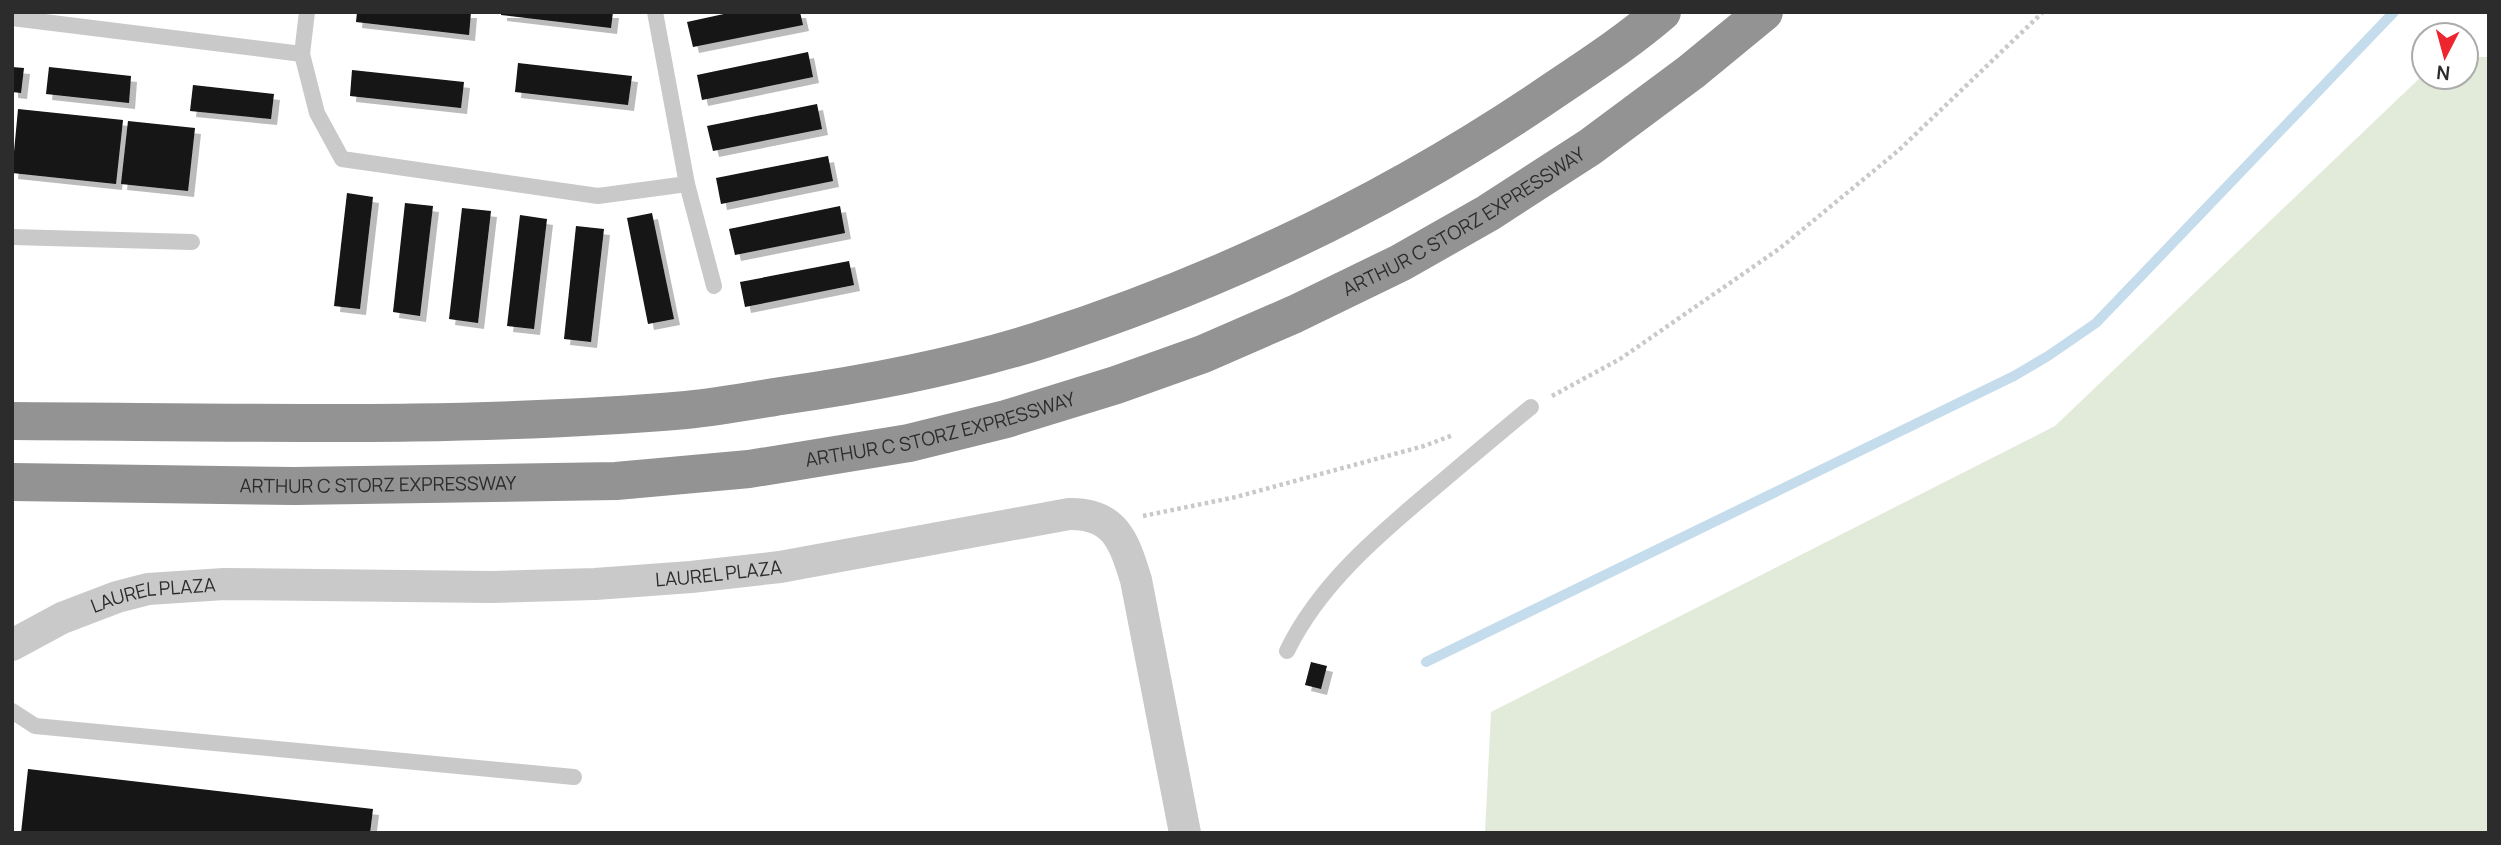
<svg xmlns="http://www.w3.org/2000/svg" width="2501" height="845" font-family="Manrope,sans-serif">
<defs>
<filter id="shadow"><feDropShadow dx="6" dy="6" stdDeviation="0" flood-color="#0004"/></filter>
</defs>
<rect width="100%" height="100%" fill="#fff"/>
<polygon fill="#e2ebd9" points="2466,57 2489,57 2489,833 1485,833 1491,712 2055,426 2424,74 2424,77 2466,77"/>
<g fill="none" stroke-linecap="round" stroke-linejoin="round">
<polyline stroke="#c4dcec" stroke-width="10" points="1426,662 2014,376 2048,356 2096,323 2394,12"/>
</g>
<g fill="#131313" filter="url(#shadow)">
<polygon points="357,12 471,12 469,35 356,22"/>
<polygon points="501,12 613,12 611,28 501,15"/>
<polygon points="733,12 800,12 803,25 693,47 687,22"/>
<polygon points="808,52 813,77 702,100 697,75"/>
<polygon points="518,63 632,76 628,105 515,92"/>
<polygon points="12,67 24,68 21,93 12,92"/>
<polygon points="49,67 131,76 129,103 46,94"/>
<polygon points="352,70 464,82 461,108 350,96"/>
<polygon points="193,85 274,94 271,119 190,111"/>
<polygon points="817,104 822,129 713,151 707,126"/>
<polygon points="18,109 123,120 116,184 12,173"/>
<polygon points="128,121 195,128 188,191 121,184"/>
<polygon points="828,156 833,181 721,204 716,178"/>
<polygon points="347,193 373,197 360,309 334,306"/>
<polygon points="405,203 433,206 420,316 393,312"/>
<polygon points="840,206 845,233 735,255 729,229"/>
<polygon points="462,208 491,211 478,323 449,319"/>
<polygon points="652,213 674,319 648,324 627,218"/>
<polygon points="520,215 547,219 534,329 507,326"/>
<polygon points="576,226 604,229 591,342 564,339"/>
<polygon points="849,261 854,285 745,307 740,282"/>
<polygon points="1311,662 1327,666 1321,689 1305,685"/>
<polygon points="28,769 373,809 370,833 21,833"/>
</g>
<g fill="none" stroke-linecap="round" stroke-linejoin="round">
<g stroke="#c9c9c9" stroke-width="4.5" stroke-dasharray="3.5 3.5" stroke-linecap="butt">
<polyline points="1552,396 1620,359 1779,249 1899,150 2043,12"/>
<polyline points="1143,516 1236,497 1424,446 1453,435"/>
</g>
<g stroke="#c9c9c9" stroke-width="16">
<polyline points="307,12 302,54 317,113 342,159 598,196 687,184 655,12"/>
<polyline points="12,18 302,54"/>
<polyline points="687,184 714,286"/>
<polyline points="12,237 192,242"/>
<path d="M 1287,651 C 1319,585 1377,536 1433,489 C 1465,462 1498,434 1531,407"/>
<polyline points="12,711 35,726 574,777"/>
</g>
<path stroke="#c9c9c9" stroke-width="32" id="s1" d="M 12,645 L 62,618 L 117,597 L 148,589 L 224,584 L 491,587 L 595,584 L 691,577 L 780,567 L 1069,514 C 1115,513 1124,541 1136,580 L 1185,833"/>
<g stroke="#939393" stroke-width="38">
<path d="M 12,421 C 235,422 464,429 686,410 C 718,407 750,401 781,396 C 867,384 955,367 1038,341 C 1216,284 1386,203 1541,99 C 1582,71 1625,44 1662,12"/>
<path id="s2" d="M 12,482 L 294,486 L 616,481 L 749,469 L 909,443 L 1006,419 L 1116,385 L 1203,354 L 1295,314 L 1400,263 L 1488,213 L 1590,147 L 1691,72 L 1764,12"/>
</g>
</g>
<g text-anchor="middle" stroke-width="7" stroke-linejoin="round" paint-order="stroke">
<g font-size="19" fill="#2c2c2c" stroke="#fff">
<text dy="7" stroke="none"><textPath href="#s2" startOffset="1500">ARTHUR C STORZ EXPRESSWAY</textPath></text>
<text dy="7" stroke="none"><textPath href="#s2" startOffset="933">ARTHUR C STORZ EXPRESSWAY</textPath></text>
<text dy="7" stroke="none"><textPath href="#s2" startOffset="366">ARTHUR C STORZ EXPRESSWAY</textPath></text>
<text dy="7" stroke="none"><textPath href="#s1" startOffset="719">LAUREL PLAZA</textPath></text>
<text dy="7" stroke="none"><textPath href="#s1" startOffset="152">LAUREL PLAZA</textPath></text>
</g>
</g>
<rect width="2501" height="845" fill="none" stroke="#2c2c2c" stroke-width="28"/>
<g transform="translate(2445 56) rotate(186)"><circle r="33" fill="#ffffff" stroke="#ababab" stroke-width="2"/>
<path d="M0-5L12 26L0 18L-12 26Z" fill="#ed252f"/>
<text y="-10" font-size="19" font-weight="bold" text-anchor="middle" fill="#2c2c2c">N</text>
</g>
</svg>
